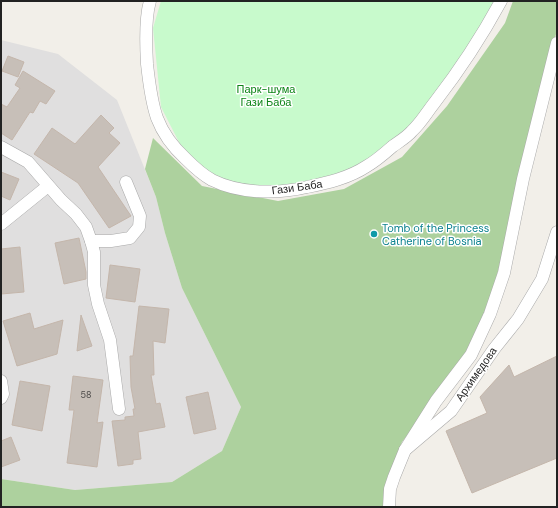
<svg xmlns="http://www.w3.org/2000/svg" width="558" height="508" font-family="'DM Sans',sans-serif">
<rect width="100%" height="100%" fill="#f2efe9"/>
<polygon fill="#e0dfdf" points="1,40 58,54 117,100 156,197 165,233 182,288 241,407 222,451 172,482 75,490 1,479"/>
<polygon fill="#add19e" points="513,1 557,1 557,30 517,191 495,284 478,329 458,366 429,407 402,442 390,472 384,507 1,507 1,479 75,490 172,482 222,451 241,407 182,288 165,233 156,197 145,169 153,138 202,186 278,201 344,189 402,157 447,106 505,23"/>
<polygon fill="#c8facc" points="161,1 501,1 413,130 345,175 261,191 214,179 185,154 161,107 153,28"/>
<g fill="#c7bfb8" stroke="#c4b6ab">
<polygon points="8,56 24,62 18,77 2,71"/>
<polygon points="23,71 55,91 46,104 40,101 33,113 30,112 12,140 1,133 1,104 7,107 20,88 15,85"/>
<polygon points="101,115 114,128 109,133 120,143 98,167 131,216 109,228 78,183 34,154 52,128 75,144"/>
<polygon points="1,172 19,179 10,200 1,196"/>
<polygon points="79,238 86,272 86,279 64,284 55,243"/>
<polygon points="20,247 24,292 1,294 1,249"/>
<polygon points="110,265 140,269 135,302 106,298"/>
<polygon points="139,306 169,309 165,343 153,341 154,375 151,375 156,404 160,403 165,427 138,432 141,459 133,460 133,464 118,466 112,421 125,420 125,417 134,416 133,409 135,409 131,387 130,356 133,356"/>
<polygon points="30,313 34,329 63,320 57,354 17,366 3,321"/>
<polygon points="81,315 92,346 77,351"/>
<polygon points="557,356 557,458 472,493 446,431 487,413 480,397 509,365 514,377"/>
<polygon points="73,376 103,380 97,423 103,422 97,467 67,463 74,410 69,410"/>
<polygon points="20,381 50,386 42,431 12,425"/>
<polygon points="208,392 216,429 194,434 186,397"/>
<polygon points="11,437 20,460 1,467 1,441"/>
</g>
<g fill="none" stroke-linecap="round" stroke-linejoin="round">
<g stroke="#a9a9a9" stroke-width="13">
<g id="minor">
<path d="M 150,1 C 145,18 146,47 147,64 C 149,82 151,101 157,118 C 163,134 174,148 186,159 C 194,167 203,175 212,180 C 240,194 278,194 307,187 C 327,183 349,178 367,166 C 376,161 385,153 393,146 C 400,141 407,137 412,131 C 421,123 427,112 435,102 C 459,71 482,36 501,1"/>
<polyline points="1,147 28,162 61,200 76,214 86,227 91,241 94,252 94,285 98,304 110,340 119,409"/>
<polyline points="1,224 48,186"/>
<polyline points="91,241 111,241 130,238 139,227 140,216 126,182"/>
<polyline points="1,381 3,394 1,398"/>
<polyline points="405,450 436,401 471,355 490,314 504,273 523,179 557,43"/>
<polyline points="389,507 390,489 394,477 405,450 451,411 494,349 518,319 542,279 557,232"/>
</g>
</g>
<use href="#minor" stroke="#fff" stroke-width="12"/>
</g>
<circle fill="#0f9aa8" stroke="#fff" stroke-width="1.5" cx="374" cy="234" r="4"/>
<g text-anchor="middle" stroke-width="3" stroke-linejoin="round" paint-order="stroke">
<g font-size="9" fill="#4b4948">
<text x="86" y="398">58</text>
</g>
<g font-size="11" fill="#0c8416" stroke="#fff">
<text x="266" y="93">Парк-шума<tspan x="266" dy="13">Гази Баба</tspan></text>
</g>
<g font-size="11" fill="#222" stroke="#fff">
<text transform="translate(297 187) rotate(-8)" y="4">Гази Баба</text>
<text transform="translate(476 374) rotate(-55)" y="4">Архимедова</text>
</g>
<g font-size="11" fill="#0d838f" stroke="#fff" text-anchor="start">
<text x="382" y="232">Tomb of the Princess<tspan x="382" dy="13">Catherine of Bosnia</tspan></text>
</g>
</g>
<rect width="558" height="508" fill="none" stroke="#222222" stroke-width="4"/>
</svg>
